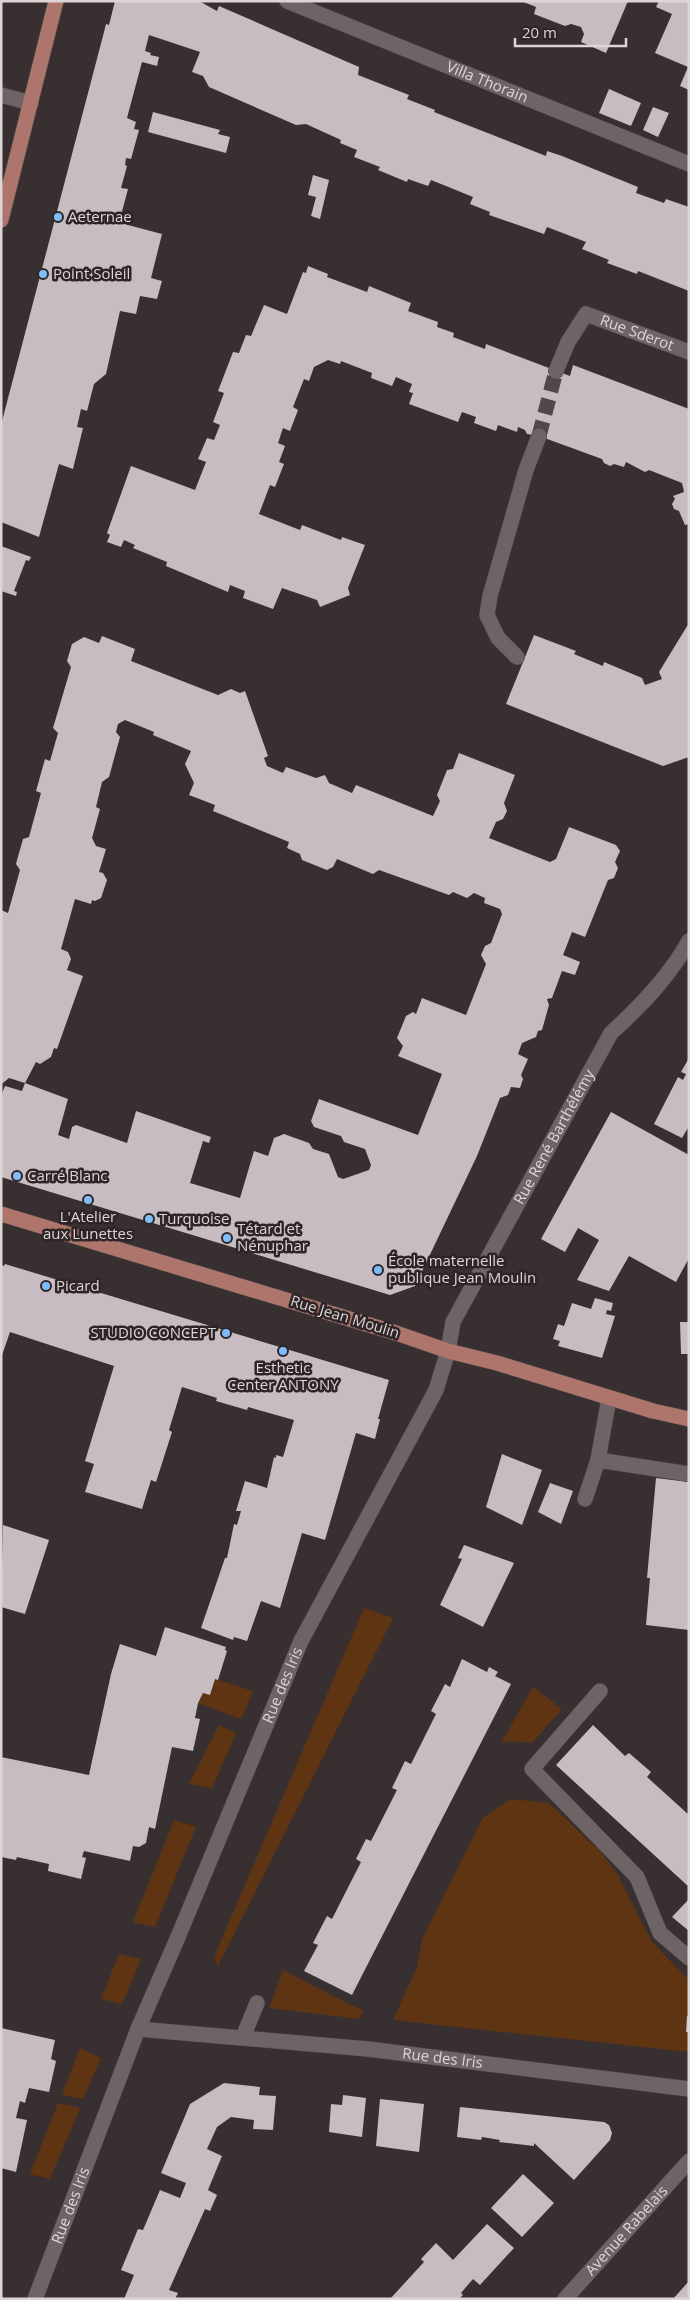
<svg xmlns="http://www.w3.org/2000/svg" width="690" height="2300" font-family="'Open Sans',sans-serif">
<rect width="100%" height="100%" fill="#382f30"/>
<g fill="#5f3413">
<polygon points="364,1608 393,1618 218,1966 214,1957"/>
<polygon points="215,1679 253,1691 241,1719 198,1703 203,1693 210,1695"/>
<polygon points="533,1687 562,1709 532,1743 510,1741 501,1743"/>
<polygon points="219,1725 236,1733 212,1788 189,1784"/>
<polygon points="510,1799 549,1803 602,1853 618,1875 652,1942 689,1980 689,2013 686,2031 689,2032 689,2052 393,2020 417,1967 422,1939 482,1819"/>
<polygon points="174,1820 196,1827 155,1927 133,1922"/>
<polygon points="119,1954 141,1959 122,2004 101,1999"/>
<polygon points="283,1970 363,2011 360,2019 269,2008"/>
<polygon points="80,2048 101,2058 83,2099 62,2095"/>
<polygon points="58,2103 80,2108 50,2179 30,2174"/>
</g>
<g fill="#c7bcc2">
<polygon points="115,1 199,1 217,11 219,6 359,67 358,75 409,95 407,99 435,110 434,112 546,156 547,151 562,156 638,187 636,193 664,203 666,199 689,207 689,291 638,271 637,274 607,263 609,260 582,249 586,242 547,227 544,234 489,215 490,212 470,204 473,197 446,186 431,180 428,186 408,179 407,182 378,170 380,167 354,157 357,150 340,143 341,140 306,124 296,125 209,87 203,76 192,72 200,52 149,35 145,51 151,53 150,55 159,57 157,66 142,62 127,118 136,122 134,129 139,130 131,159 126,158 125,165 127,166 121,188 128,189 120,219 114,217 113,221 162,234 151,278 162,281 157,299 140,296 136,314 120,311 106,374 94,384 87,411 81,409 77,427 83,428 73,469 59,464 39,537 1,522 1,425 104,32 106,24 109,25"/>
<polygon points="521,1 628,1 606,53 581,42 584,34 581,27 571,24 565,26 534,14 536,7"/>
<polygon points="659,1 689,1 689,90 680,86 688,67 655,53 672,14 656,7"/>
<polygon points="609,89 641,103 631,126 599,113"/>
<polygon points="653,107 669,113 658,137 643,130"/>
<polygon points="153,112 220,130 218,134 230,137 226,153 148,132"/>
<polygon points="313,175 329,180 320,219 311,216 316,197 308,195"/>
<polygon points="308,266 328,274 327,277 367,292 369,286 411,303 408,311 438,322 437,327 454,333 453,337 485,349 486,344 570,376 573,365 689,409 689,524 685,525 679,511 674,509 672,504 675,499 673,496 684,492 682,483 649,470 645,472 626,462 624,467 614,464 610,466 604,463 602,459 539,436 527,434 525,430 518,427 517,432 498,425 496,431 474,423 476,417 462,412 458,422 409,404 413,393 409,392 412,384 396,377 392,386 371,378 372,373 341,361 340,364 328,360 314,367 309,381 304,379 293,407 298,410 290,431 283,428 278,443 285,446 279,462 284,464 275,487 270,485 259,514 300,530 302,525 341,540 342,537 365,545 348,588 350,595 320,607 317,600 282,588 273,609 243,598 245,591 230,585 228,592 166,566 167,562 133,548 135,545 124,540 121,547 107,542 110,535 107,533 131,466 195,490 206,462 198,459 207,438 214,440 220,425 213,422 224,393 218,391 233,352 239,353 246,335 251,336 264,305 287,314 303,272 306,273"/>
<polygon points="1,546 31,557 29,561 26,560 14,591 17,592 16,596 1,591"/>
<polygon points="689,623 689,757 663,766 506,704 534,635 576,651 574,654 603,666 604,662 642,678 645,685 662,679 659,672"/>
<polygon points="102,636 135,649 131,661 218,695 231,689 240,693 245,691 268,756 264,758 267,766 283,773 286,767 316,778 325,775 329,783 352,793 356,785 433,816 440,801 437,795 447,770 453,769 459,753 515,775 504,803 507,811 503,819 496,822 489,838 550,862 556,859 569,827 616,845 620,851 615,862 618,868 614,878 608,880 585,937 572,932 563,955 580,962 575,975 562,971 552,998 547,999 549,1005 542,1030 538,1031 536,1037 522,1043 518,1054 528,1059 521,1075 523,1079 520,1088 511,1087 508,1095 500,1098 477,1156 415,1286 390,1295 1,1177 1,1096 5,1086 22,1091 25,1083 68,1099 58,1135 69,1139 72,1127 76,1125 127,1143 136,1111 211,1137 209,1143 203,1141 190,1183 240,1198 254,1151 268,1156 274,1138 284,1134 309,1143 313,1149 329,1154 338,1177 343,1179 369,1170 371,1165 365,1149 344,1142 341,1136 314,1127 311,1121 319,1099 418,1135 442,1074 398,1056 403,1046 397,1038 406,1016 413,1012 416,1014 422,998 466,1015 486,964 481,955 485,946 491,943 502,914 500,909 484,903 485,898 474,893 467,898 453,892 449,895 379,870 373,874 337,859 333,867 327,870 302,860 300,854 287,848 289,842 213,811 215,805 189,795 194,783 185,764 191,751 153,735 154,732 125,720 118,724 116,732 120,737 109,777 102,782 96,807 100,809 92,838 96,846 106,849 99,872 103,873 107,880 101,898 95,901 92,900 91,904 75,899 61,949 68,952 71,959 67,970 83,976 57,1049 54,1048 51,1057 40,1064 36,1062 25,1083 9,1078 3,1083 1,1082 1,910 8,913 20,870 16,864 19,853 23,839 29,837 41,793 36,791 45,759 50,761 58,733 53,728 71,667 67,661 72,644 84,637 99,643"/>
<polygon points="689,1058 689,1126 682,1138 654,1124 678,1077 683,1080 686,1074 681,1072"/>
<polygon points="611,1112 689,1155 689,1258 676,1282 629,1256 609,1291 577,1280 599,1240 578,1228 565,1252 541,1239"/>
<polygon points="5,1264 389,1380 378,1419 380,1419 375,1439 356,1433 325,1540 302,1533 280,1608 261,1601 247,1641 234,1637 233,1640 201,1628 225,1558 227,1558 234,1524 237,1525 241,1511 236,1511 245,1481 267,1488 274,1457 276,1458 276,1455 283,1457 294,1420 248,1407 247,1410 216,1401 217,1398 182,1387 169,1430 172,1432 156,1482 151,1480 142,1509 85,1492 94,1464 85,1461 114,1366 10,1332 1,1358 1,1265 4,1266"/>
<polygon points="595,1298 613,1303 611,1311 607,1310 606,1314 615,1316 602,1358 558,1346 560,1341 553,1339 558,1324 564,1326 572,1303 591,1309"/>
<polygon points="680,1322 689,1322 689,1354 681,1354"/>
<polygon points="502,1454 542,1470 522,1525 486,1507"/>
<polygon points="656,1478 689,1482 689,1630 646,1625 650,1578 647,1578"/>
<polygon points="550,1483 573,1491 561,1524 538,1512"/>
<polygon points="3,1525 49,1540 25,1614 1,1607"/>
<polygon points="464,1545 514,1563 483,1627 440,1605 462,1559 458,1558"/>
<polygon points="165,1627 226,1647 225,1650 227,1651 218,1680 215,1679 210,1695 203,1693 198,1703 195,1718 200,1719 193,1751 172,1747 155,1829 149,1827 146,1843 139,1847 133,1846 130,1861 84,1851 82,1857 86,1858 81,1879 48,1871 49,1864 17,1857 16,1860 1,1857 1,1757 89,1775 111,1674 120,1644 156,1656"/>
<polygon points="462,1659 487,1672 489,1667 498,1672 495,1676 511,1684 352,1995 304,1971 318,1945 313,1943 327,1916 332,1919 361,1862 356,1859 366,1839 371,1841 397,1790 392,1788 405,1761 411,1764 436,1714 431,1711 445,1684 450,1687"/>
<polygon points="593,1725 625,1756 629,1753 651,1772 647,1777 689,1815 689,1887 556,1765"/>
<polygon points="689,1899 689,1931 672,1917"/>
<polygon points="687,2016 689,2016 689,2032 686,2032"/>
<polygon points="1,2028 55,2040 51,2059 56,2061 49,2092 29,2088 25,2103 20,2101 16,2118 27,2120 16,2172 1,2168"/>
<polygon points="224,2083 260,2087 259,2095 276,2096 273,2130 253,2129 254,2120 231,2117 217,2127 207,2149 222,2156 208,2190 217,2195 210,2211 205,2209 169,2290 178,2293 175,2299 124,2299 134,2275 121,2270 138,2229 143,2230 160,2190 180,2198 186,2183 161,2173 190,2104"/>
<polygon points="343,2095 366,2098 362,2137 329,2132 331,2104 342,2105"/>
<polygon points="380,2099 424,2104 419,2152 376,2146"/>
<polygon points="460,2107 604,2122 609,2125 612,2133 610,2140 574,2180 534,2143 534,2146 499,2142 500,2140 482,2137 481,2140 457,2137"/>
<polygon points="523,2174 554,2203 522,2237 491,2208"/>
<polygon points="487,2224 514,2248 480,2285 473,2279 461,2293 463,2295 459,2299 390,2299 424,2262 421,2259 436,2243 453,2260"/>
<polygon points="689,2281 689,2299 673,2299"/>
</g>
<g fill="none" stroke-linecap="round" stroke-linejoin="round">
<polyline stroke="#514849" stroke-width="15" stroke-dasharray="15 8" stroke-linecap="butt" points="539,436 556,371"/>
<g stroke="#554c4d" stroke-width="16">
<g id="minor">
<path id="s1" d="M 287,1 L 689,164"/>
<polyline points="1,95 31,103"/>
<path id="s2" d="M 556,371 L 568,342 L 586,314 L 689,352"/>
<polyline points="517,657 498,638 487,615 490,596 526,470 539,436"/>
<polyline points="598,1460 689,1474"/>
<polyline points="585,1499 598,1460 609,1398"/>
<polyline points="600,1691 532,1769 637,1877 660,1933 689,1958"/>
<path id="s3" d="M 138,2029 L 368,2049 L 689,2089"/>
<polyline points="243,2037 257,2003"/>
<path id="s4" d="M 35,2299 L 138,2029 L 178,1937 L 301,1641 L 436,1390 L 448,1351 L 453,1322 L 611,1033 C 641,1006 669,977 689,941"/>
<path id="s5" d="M 565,2299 L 689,2161"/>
</g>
</g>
<g stroke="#554c4d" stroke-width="16">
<g id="major">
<polyline points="1,220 56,1"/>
<polyline points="1,1214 396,1333 448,1351 497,1363 653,1411 689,1419"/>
</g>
</g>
<use href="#minor" stroke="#6f6465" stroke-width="15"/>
<use href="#major" stroke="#ad756c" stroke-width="15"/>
</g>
<g fill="#7fbdfa" stroke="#2e2526" stroke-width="2">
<circle cx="58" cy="217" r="5"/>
<circle cx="43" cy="274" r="5"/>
<circle cx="17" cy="1176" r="5"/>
<circle cx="88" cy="1200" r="5"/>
<circle cx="149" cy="1219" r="5"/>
<circle cx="227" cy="1238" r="5"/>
<circle cx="378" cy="1270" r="5"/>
<circle cx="46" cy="1286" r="5"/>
<circle cx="226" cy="1333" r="5"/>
<circle cx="283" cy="1351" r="5"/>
</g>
<g text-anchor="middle" stroke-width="5" stroke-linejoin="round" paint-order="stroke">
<g font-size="15" fill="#ddd6d7" stroke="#2e2526">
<text dy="5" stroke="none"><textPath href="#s1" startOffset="216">Villa Thorain</textPath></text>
<text dy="5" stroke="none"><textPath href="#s2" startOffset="119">Rue Sderot</textPath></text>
<text dy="5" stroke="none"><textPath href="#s4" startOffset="1276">Rue René Barthélémy</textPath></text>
<text transform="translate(345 1317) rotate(17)" y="5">Rue Jean Moulin</text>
<text dy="5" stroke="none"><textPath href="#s4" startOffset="662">Rue des Iris</textPath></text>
<text dy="5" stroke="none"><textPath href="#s3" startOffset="306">Rue des Iris</textPath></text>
<text dy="5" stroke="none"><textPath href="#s4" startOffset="100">Rue des Iris</textPath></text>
<text dy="5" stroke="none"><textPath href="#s5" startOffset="92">Avenue Rabelais</textPath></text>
</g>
<g font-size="15" fill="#ddd6d7" stroke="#2e2526" text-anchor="start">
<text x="68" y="222">Aeternae</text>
<text x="53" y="279">Point Soleil</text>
<text x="27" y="1181">Carré Blanc</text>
<text x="88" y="1222" text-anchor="middle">L'Atelier<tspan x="88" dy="17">aux Lunettes</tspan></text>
<text x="159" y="1224">Turquoise</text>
<text x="237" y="1234">Tétard et<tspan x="237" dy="17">Nénuphar</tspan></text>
<text x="388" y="1266">École maternelle<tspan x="388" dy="17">publique Jean Moulin</tspan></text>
<text x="56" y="1291">Picard</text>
<text x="216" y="1338" text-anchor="end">STUDIO CONCEPT</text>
<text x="283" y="1373" text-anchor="middle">Esthetic<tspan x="283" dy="17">Center ANTONY</tspan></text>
</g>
</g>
<rect width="690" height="2300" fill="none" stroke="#ddd6d7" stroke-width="5"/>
<path d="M515 38v8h111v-8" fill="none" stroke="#ddd6d7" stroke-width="2.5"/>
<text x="522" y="38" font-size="15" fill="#ddd6d7" stroke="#2e2526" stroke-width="4" paint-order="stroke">20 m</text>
</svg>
